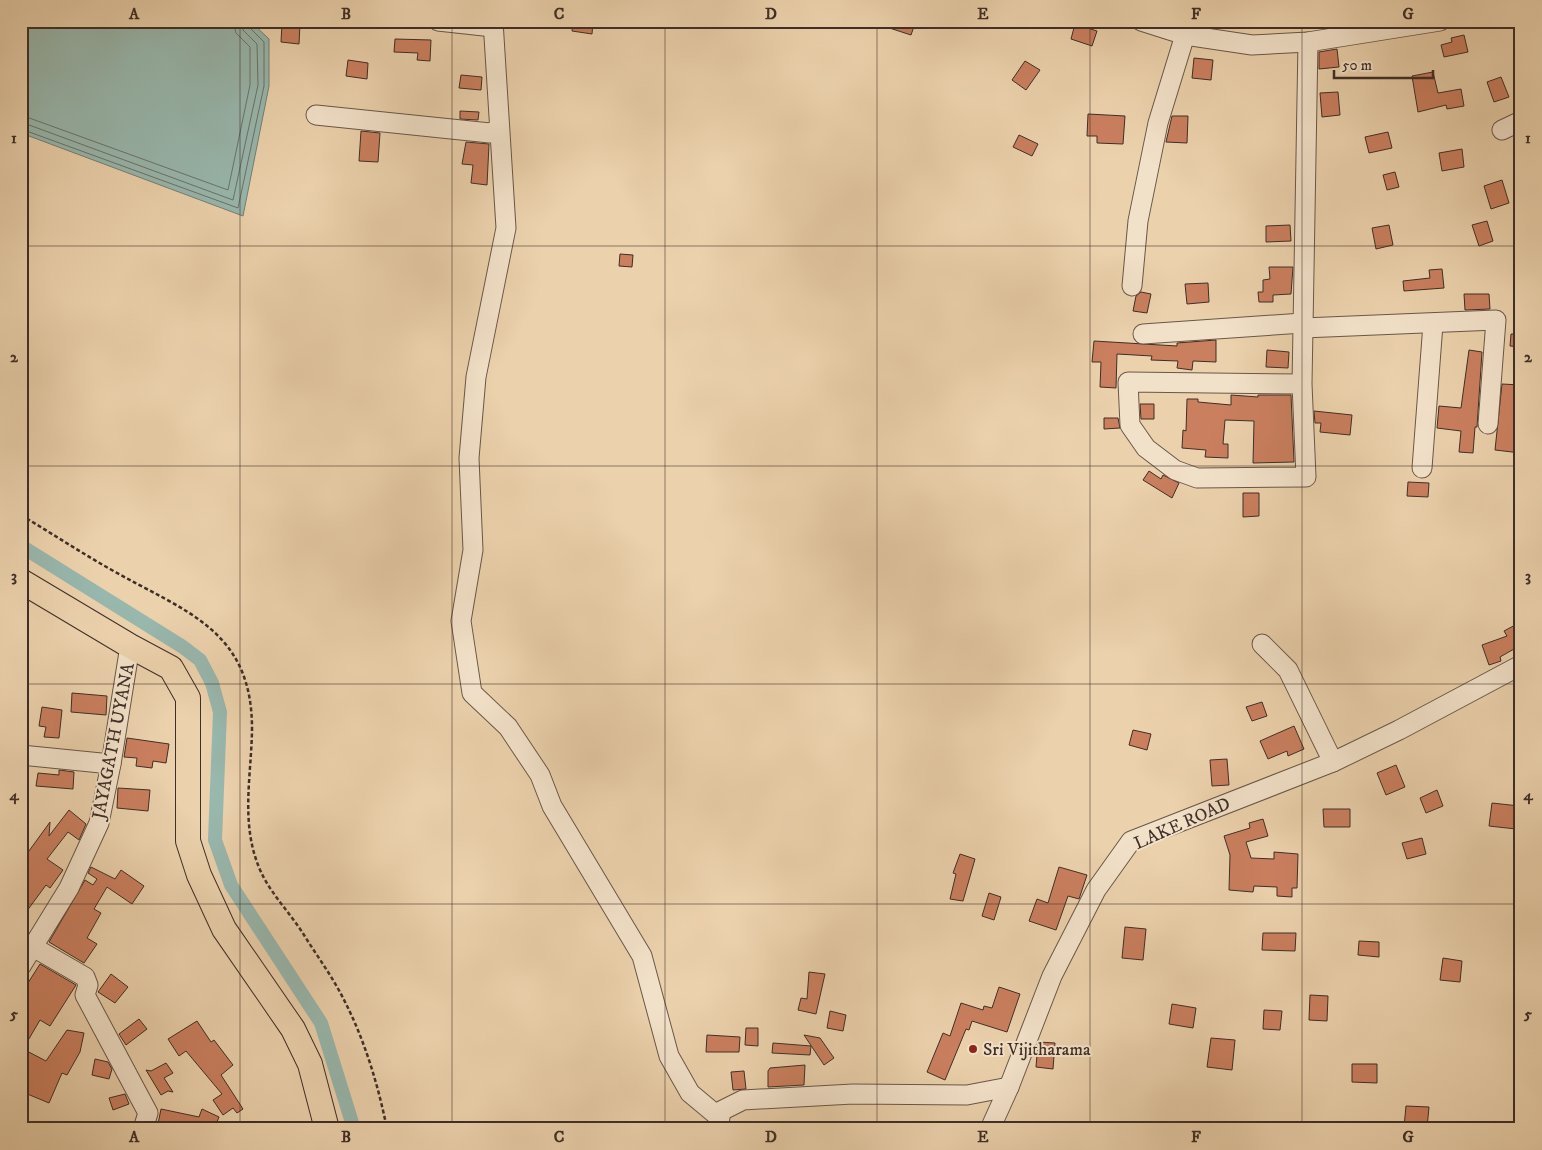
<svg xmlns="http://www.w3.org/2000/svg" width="1542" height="1150" font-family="'IM FELL DW Pica',serif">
<rect width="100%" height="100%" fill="#ebd1ac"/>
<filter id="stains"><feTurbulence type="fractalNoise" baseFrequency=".004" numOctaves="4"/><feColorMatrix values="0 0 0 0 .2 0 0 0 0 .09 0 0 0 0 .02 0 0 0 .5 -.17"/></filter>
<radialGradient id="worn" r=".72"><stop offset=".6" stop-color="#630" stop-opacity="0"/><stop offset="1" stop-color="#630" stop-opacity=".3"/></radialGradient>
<polygon fill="#98b7ad" stroke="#748077" points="21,21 250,21 269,39 269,86 243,216 21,133"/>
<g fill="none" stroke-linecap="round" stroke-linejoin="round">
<g stroke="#6c726a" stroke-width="1">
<polyline points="21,115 228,190 250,85 250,47 236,33 233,21"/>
<polyline points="21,122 233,200 258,85 257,44 243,30 241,21"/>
<polyline points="21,129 238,208 264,86 264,42 248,26 247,21"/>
</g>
<polyline stroke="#98b7ad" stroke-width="14" points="21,546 183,647 200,660 212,683 220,712 215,840 231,885 321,1023 354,1129"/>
</g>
<g fill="#ca7f5f" stroke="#3f2e27">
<polygon points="573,21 593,22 592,34 572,31"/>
<polygon points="875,21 916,21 911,35 874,23"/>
<polygon points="282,23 300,24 299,44 281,42"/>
<polygon points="1075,24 1097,31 1092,46 1071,39"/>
<polygon points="1464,35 1468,52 1444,57 1441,45 1452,42 1451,38"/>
<polygon points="395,39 431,40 430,61 417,60 418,53 394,52"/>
<polygon points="1337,49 1339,67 1319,69 1319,52"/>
<polygon points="1194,58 1213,60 1211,80 1192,78"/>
<polygon points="348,60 368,63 367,79 346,76"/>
<polygon points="1025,61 1040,70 1026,90 1012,80"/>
<polygon points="1433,72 1438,93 1461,89 1464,106 1447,109 1446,105 1418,112 1412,76"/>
<polygon points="461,75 482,77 481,90 459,88"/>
<polygon points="1501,77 1509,97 1494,102 1487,82"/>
<polygon points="1338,92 1340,115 1322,117 1320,93"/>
<polygon points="460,111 479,112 478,120 460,119"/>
<polygon points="1088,114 1125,116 1123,144 1097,143 1097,136 1087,136"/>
<polygon points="1172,116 1188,116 1187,143 1166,142"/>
<polygon points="361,131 380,133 378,162 359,161"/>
<polygon points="1388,132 1392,148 1369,153 1365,137"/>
<polygon points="1019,135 1038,144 1032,156 1013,147"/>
<polygon points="466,142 489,144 487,185 471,183 473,165 462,164"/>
<polygon points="1462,149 1464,167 1442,171 1439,153"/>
<polygon points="1395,172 1399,187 1387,190 1383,175"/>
<polygon points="1502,180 1509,203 1491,209 1484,186"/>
<polygon points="1487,221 1493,241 1479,246 1472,225"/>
<polygon points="1290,225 1291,241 1266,242 1266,226"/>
<polygon points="1389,225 1393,245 1376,249 1372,228"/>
<polygon points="620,254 633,255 632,267 619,266"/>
<polygon points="1269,267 1293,267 1291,294 1273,295 1273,302 1259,302 1258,292 1263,292 1263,280 1270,279"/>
<polygon points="1442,269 1444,288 1404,291 1403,281 1430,278 1429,270"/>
<polygon points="1208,283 1209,302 1187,304 1185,284"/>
<polygon points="1141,292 1151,294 1147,313 1133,311 1136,296"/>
<polygon points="1464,294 1489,294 1490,309 1465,310"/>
<polygon points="1511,334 1521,334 1521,347 1510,346"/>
<polygon points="1216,340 1216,362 1193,361 1192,370 1177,368 1178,361 1151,360 1152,356 1117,354 1116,388 1100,387 1101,362 1092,362 1094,341 1177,346 1177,343"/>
<polygon points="1267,350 1289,352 1288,368 1266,367"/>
<polygon points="1469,350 1482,352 1477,427 1475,427 1473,453 1459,452 1461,431 1437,428 1439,406 1461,408"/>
<polygon points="1502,384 1521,385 1517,428 1521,428 1521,453 1495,450"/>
<polygon points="1231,395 1258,397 1258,395 1291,395 1294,462 1253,463 1254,421 1225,420 1223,444 1228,444 1228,458 1205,457 1206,450 1182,448 1183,430 1186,431 1187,399 1198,399 1198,402 1231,405"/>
<polygon points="1140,404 1154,404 1154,419 1141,419"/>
<polygon points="1314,411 1352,415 1350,435 1320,432 1321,423 1315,423"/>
<polygon points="1104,418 1118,418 1120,428 1104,429"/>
<polygon points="1149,471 1161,479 1163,475 1179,483 1172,498 1143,480"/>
<polygon points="1408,482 1429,483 1428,497 1407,496"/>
<polygon points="1243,493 1259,493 1259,516 1243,517"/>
<polygon points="1517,624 1521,630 1521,645 1500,657 1501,661 1489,665 1482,645 1507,636 1504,631"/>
<polygon points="72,693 107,696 106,715 71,712"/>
<polygon points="1262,702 1267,716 1252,721 1246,707"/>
<polygon points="42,707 62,710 59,738 44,737 46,727 39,726"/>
<polygon points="1294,726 1304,749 1288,756 1287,751 1268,759 1260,741"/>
<polygon points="1133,730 1151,734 1147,750 1129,745"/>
<polygon points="127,738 169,744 166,763 153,761 152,768 136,766 137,758 124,757"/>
<polygon points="1227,759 1229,785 1212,786 1210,760"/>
<polygon points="1396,765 1405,787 1386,795 1377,773"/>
<polygon points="59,770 74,772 73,789 36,786 38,773 59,775"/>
<polygon points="118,788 150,790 148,811 117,808"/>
<polygon points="1437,790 1443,806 1426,813 1420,798"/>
<polygon points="1492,803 1519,806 1516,829 1489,826"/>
<polygon points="1323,809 1350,809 1350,827 1324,827"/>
<polygon points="69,810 86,824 79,840 68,832 47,859 63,870 50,888 46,885 21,919 21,862 50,822 49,836"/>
<polygon points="1263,819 1268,836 1246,842 1251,858 1274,859 1274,852 1298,854 1297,888 1292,888 1292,897 1277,896 1277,887 1254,886 1253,892 1229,890 1230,855 1224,836 1250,828 1249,823"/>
<polygon points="1422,838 1426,854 1407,859 1402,843"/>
<polygon points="960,854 975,859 963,901 950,899 956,874 953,873"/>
<polygon points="91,867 115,879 121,870 144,886 132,904 107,887 94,909 101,913 87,938 97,944 84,963 49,942 85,880 93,885 97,879 88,873"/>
<polygon points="1059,867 1087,875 1079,899 1068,896 1056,930 1029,921 1037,899 1048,903"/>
<polygon points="989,893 1001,897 994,920 982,916"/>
<polygon points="1125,927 1146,929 1143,960 1122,958"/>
<polygon points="1263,933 1296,933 1295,951 1262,950"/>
<polygon points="1359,941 1379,942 1379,957 1358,955"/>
<polygon points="1443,958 1462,961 1460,982 1440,980"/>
<polygon points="40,964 76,985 50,1026 40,1020 23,1049 46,1061 67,1030 84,1033 80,1052 67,1075 62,1073 49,1103 25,1093 27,1089 21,1086 21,994"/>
<polygon points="809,972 825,974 816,1014 798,1010 801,998 807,999"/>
<polygon points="111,974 128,987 115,1003 98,992"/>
<polygon points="999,987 1020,994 1007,1032 972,1021 969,1030 966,1029 945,1080 927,1072 943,1033 950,1036 961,1003 983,1010 984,1006 992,1008"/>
<polygon points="1310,995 1328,996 1327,1021 1309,1020"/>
<polygon points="1172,1004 1196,1008 1193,1028 1169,1024"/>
<polygon points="1264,1010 1282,1011 1280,1030 1263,1029"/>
<polygon points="830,1011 846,1015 843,1031 827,1028"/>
<polygon points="139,1019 147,1029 126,1045 119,1034"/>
<polygon points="197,1021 211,1042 214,1040 233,1065 221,1075 243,1109 237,1113 233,1108 223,1115 213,1100 222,1094 186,1051 179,1056 168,1039"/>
<polygon points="746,1028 758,1028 758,1046 745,1045"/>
<polygon points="707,1035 740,1037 739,1052 706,1052"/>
<polygon points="804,1035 820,1038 834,1058 824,1065"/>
<polygon points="1211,1038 1235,1040 1232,1070 1207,1067"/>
<polygon points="1038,1042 1055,1043 1053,1069 1036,1067"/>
<polygon points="773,1043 811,1046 810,1055 772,1053"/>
<polygon points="95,1059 108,1062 112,1069 109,1079 92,1075"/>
<polygon points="166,1063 173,1073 164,1078 173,1092 168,1091 161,1095 146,1070 151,1071"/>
<polygon points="1352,1064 1377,1064 1377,1083 1352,1082"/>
<polygon points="805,1065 804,1085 768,1087 768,1071 770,1068"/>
<polygon points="744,1071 746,1089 733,1090 731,1072"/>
<polygon points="125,1094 129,1104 113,1110 109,1098"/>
<polygon points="1406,1106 1429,1107 1427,1128 1404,1127"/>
<polygon points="161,1109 199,1117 202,1109 219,1117 214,1129 157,1129"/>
</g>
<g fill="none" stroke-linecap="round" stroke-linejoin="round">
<g stroke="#6a5748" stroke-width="21">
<g id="minor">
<polyline points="438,21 493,27"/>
<polyline points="493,21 506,228 476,377 469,458 473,550 461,621 472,693 508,727 540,775 552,806 642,956 669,1056 690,1093 720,1118"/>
<polyline points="1141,21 1185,35 1252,45 1308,42 1440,21"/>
<polyline points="316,115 490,133 499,129"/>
<polyline points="1502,130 1521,121"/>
<polyline points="1132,286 1138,221 1158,123 1185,35"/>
<polyline points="1303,328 1496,320 1488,424"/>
<polyline points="1143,334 1303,323"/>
<polyline points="1302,384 1128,382 1130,425 1146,448 1175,470 1197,478 1306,477 1302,384 1308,42"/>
<polyline points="1422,468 1433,324"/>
<polyline points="1262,644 1288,670 1333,762"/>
<polyline points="21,755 111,764"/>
<polyline points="33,947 85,977 88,985 85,995 148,1113 143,1129"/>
<polyline points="21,966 69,888 99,823 111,764 130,646"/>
<polyline points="720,1127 719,1112 743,1100 853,1094 967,1095 1009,1087"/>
<polyline points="990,1129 1009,1087 1052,976 1096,890 1131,841 1333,762 1399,730 1521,665"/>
</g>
</g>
<g stroke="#3f2e27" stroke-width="26">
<polyline id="major" points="21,581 130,646 171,668 188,698 188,841 199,875 224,929 293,1029 310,1064 327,1129"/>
</g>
<path stroke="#3f2e27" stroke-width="2.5" stroke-dasharray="4 2.5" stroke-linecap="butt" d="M 21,515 C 51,533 80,552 110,569 C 185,612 253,629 252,731 C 251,779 240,826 261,872 C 271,894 291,914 304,935 C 317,956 332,976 343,998 C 364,1038 378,1084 387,1129"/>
<use href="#minor" stroke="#f2e1c9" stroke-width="19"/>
<use href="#major" stroke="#ebd1ac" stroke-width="24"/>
</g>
<path fill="none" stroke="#3f2e27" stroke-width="1" stroke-opacity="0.55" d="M 240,21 L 240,1129M 452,21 L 452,1129M 665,21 L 665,1129M 877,21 L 877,1129M 1090,21 L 1090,1129M 1302,21 L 1302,1129M 21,246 L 1521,246M 21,466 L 1521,466M 21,684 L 1521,684M 21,904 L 1521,904"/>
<circle fill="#8f2418" stroke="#f2e1c9" stroke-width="2" cx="973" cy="1049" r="5"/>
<g text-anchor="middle" stroke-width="4" stroke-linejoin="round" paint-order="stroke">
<g font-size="18" fill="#3f2e27" stroke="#f2e1c9">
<text transform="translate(113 741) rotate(-79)" y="6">JAYAGATH UYANA</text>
<text transform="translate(1182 823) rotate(-24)" y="6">LAKE ROAD</text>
</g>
<g font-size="18" fill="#3f2e27" stroke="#f2e1c9" text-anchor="start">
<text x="983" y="1055">Sri Vijitharama</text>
</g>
</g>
<rect width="1542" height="1150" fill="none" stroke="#ebd1ac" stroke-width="55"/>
<path d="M1334 70v8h99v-8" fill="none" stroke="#3f2e27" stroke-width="2.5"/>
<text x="1342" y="70" font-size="15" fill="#3f2e27" stroke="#f2e1c9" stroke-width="4" paint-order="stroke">50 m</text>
<rect x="28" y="28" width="1486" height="1094" fill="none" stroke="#3f2e27" stroke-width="2"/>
<g font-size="16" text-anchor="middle" font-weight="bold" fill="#3f2e27">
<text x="134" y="19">A</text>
<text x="346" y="19">B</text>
<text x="559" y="19">C</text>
<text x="771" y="19">D</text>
<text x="983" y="19">E</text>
<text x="1196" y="19">F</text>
<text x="1408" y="19">G</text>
<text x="14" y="143">1</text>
<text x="1528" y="143">1</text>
<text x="14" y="362">2</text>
<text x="1528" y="362">2</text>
<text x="14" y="581">3</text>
<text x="1528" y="581">3</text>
<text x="14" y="800">4</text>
<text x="1528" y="800">4</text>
<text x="14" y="1019">5</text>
<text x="1528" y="1019">5</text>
<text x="134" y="1142">A</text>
<text x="346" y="1142">B</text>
<text x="559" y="1142">C</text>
<text x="771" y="1142">D</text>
<text x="983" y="1142">E</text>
<text x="1196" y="1142">F</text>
<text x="1408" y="1142">G</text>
</g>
<rect width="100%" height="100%" filter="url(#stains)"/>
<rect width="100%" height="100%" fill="url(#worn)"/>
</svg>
